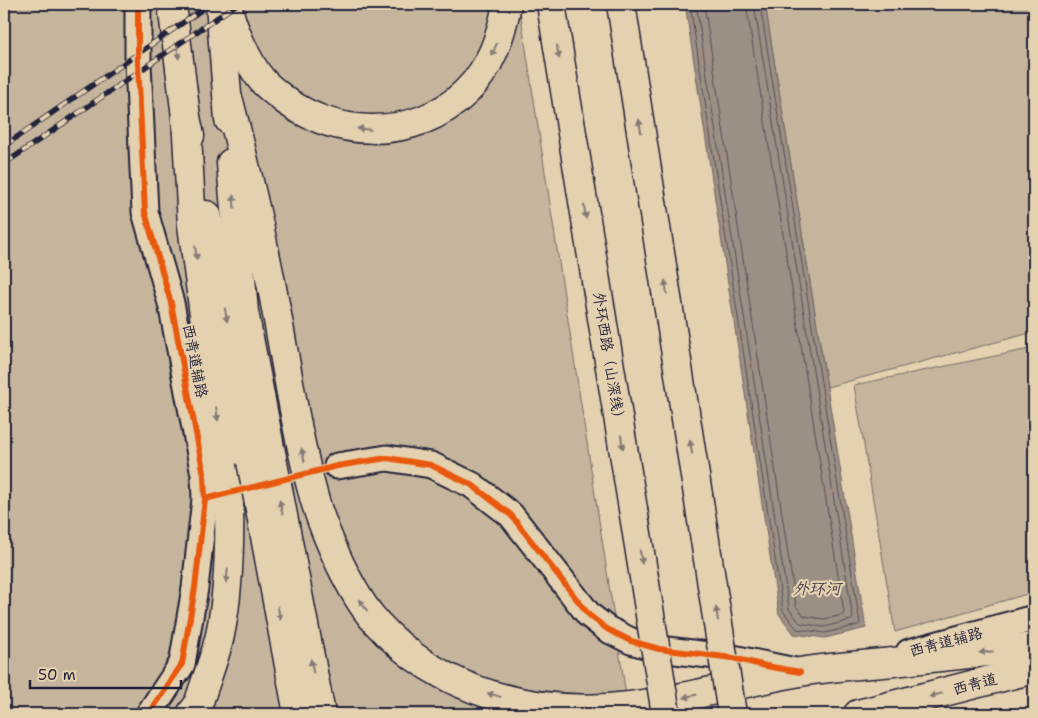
<svg xmlns="http://www.w3.org/2000/svg" width="1038" height="718" font-family="'Shantell Sans','LXGW WenKai TC',sans-serif">
<rect width="100%" height="100%" fill="#e4d1af"/>
<filter id="ink" filterUnits="userSpaceOnUse"><feTurbulence type="fractalNoise" baseFrequency=".02" numOctaves="2"/><feDisplacementMap in="SourceGraphic" scale="10" xChannelSelector="R" yChannelSelector="G"/><feConvolveMatrix kernelMatrix="1 2 1 2 8 2 1 2 1" color-interpolation-filters="sRGB"/></filter>
<g filter="url(#ink)">
<g fill="#c5b59c" stroke="#746c6c">
<polygon points="4,4 519,4 629,714 4,714"/>
<polygon points="765,4 1034,4 1034,332 827,387"/>
<polygon points="1034,348 1034,592 895,632 854,385"/>
</g>
<polygon fill="#9c9084" stroke="#6b6467" points="685,4 765,4 866,628 825,638 794,634 779,614"/>
<g fill="none" stroke-linecap="round" stroke-linejoin="round">
<g stroke="#534e58" stroke-width="1">
<polyline points="690,4 783,611 797,629 825,633 858,625 860,623 760,4"/>
<polyline points="696,4 789,609 800,623 824,627 851,620 853,618 754,4"/>
<polyline points="704,4 796,606 804,616 824,619 843,615 844,612 746,4"/>
</g>
<polyline stroke="#bdae98" stroke-width="25" stroke-dasharray="25 12" stroke-linecap="butt" points="208,498 337,466"/>
<g stroke="#22223b" stroke-width="29">
<g id="minor">
<polyline points="138,4 138,63 145,212 171,303 204,475 205,499 195,588 182,664 149,714"/>
<polyline points="337,466 387,458 431,465 472,485 511,515 589,615 607,629 631,641 659,649 733,658 795,671"/>
<polyline points="909,652 1034,618"/>
</g>
</g>
<g stroke="#22223b" stroke-width="31">
<g id="highway">
<polyline points="172,4 186,117 190,136"/>
<polyline points="220,4 229,120"/>
<polyline points="551,4 633,509"/>
<polyline points="621,4 698,495"/>
<path d="M 229,12 C 234,31 249,65 262,80 C 266,85 271,89 276,93 C 329,139 414,143 466,92 C 491,68 501,36 507,4"/>
<path d="M 229,101 C 245,163 260,225 272,288 C 286,359 295,431 315,501 C 326,537 351,594 376,622 C 440,694 537,717 630,706 C 688,699 743,682 800,672 C 831,667 862,665 893,662 C 940,657 987,652 1034,647"/>
<path d="M 186,117 L 192,225 L 229,501 C 230,545 229,592 220,635 C 215,658 205,682 198,705 L 191,714"/>
<polyline points="231,163 244,312 272,458"/>
<polyline points="207,215 251,461"/>
<polyline points="858,714 1034,669"/>
</g>
</g>
<use href="#minor" stroke="#e4d1af" stroke-width="25"/>
<use href="#highway" stroke="#e4d1af" stroke-width="28"/>
<g stroke="#22223b" stroke-width="5.5">
<g id="rail">
<polyline points="4,146 210,4"/>
<polyline points="4,164 237,4"/>
</g>
</g>
<use href="#rail" stroke="#e4d1af" stroke-width="4" stroke-dasharray="11" stroke-linecap="butt"/>
<g stroke="#22223b" stroke-width="31" stroke-linecap="butt">
<g id="highway-bridge">
<polyline points="272,458 321,714"/>
<polyline points="251,461 298,714"/>
<polyline points="698,495 732,714"/>
<polyline points="633,509 666,714"/>
</g>
</g>
<use href="#highway-bridge" stroke="#e4d1af" stroke-width="28"/>
<g stroke="#e4d1af" stroke-width="9">
<g id="cycleway">
<polyline points="138,4 138,63 145,212 171,303 204,475 205,499 195,588 182,664 149,714"/>
<polyline points="205,499 337,466 387,458 431,465 472,485 511,515 589,615 607,629 631,641 659,649 733,658 766,666 800,672"/>
</g>
</g>
<use href="#cycleway" stroke="#e8590c" stroke-width="6"/>
</g>
<defs><path id="oneway-solid" d="M-6-.8H1V-3.2L6.5 0L1 3.2V.8H-6Z" transform="scale(1.25)"/></defs>
<g fill="#837a75">
<use href="#oneway-solid" transform="translate(494 50) rotate(113)"/>
<use href="#oneway-solid" transform="translate(178 52) rotate(83)"/>
<use href="#oneway-solid" transform="translate(558 52) rotate(81)"/>
<use href="#oneway-solid" transform="translate(640 126) rotate(-99)"/>
<use href="#oneway-solid" transform="translate(364 129) rotate(-175)"/>
<use href="#oneway-solid" transform="translate(234 202) rotate(-95)"/>
<use href="#oneway-solid" transform="translate(585 212) rotate(81)"/>
<use href="#oneway-solid" transform="translate(196 253) rotate(83)"/>
<use href="#oneway-solid" transform="translate(666 287) rotate(-99)"/>
<use href="#oneway-solid" transform="translate(226 315) rotate(80)"/>
<use href="#oneway-solid" transform="translate(217 414) rotate(82)"/>
<use href="#oneway-solid" transform="translate(622 442) rotate(81)"/>
<use href="#oneway-solid" transform="translate(691 447) rotate(-99)"/>
<use href="#oneway-solid" transform="translate(303 455) rotate(-103)"/>
<use href="#oneway-solid" transform="translate(281 507) rotate(-101)"/>
<use href="#oneway-solid" transform="translate(641 557) rotate(81)"/>
<use href="#oneway-solid" transform="translate(227 576) rotate(97)"/>
<use href="#oneway-solid" transform="translate(363 605) rotate(-125)"/>
<use href="#oneway-solid" transform="translate(279 613) rotate(79)"/>
<use href="#oneway-solid" transform="translate(717 614) rotate(-99)"/>
<use href="#oneway-solid" transform="translate(986 652) rotate(174)"/>
<use href="#oneway-solid" transform="translate(312 666) rotate(-101)"/>
<use href="#oneway-solid" transform="translate(494 695) rotate(-164)"/>
<use href="#oneway-solid" transform="translate(936 695) rotate(165)"/>
<use href="#oneway-solid" transform="translate(690 696) rotate(168)"/>
</g>
</g>
<g text-anchor="middle" stroke-width="4.5" stroke-linejoin="round" paint-order="stroke">
<g font-size="15" fill="#22223b" stroke="#e4d1af">
<text transform="translate(609 359) rotate(81)" y="5">外环西路（山深线）</text>
<text transform="translate(195 361) rotate(79)" y="5">西青道辅路</text>
<text transform="translate(946 642) rotate(-15)" y="5">西青道辅路</text>
<text transform="translate(975 684) rotate(-15)" y="5">西青道</text>
</g>
<g font-size="16" font-style="italic" fill="#403e4d" stroke="#e4d1af">
<text x="817" y="594">外环河</text>
</g>
</g>
<rect width="1038" height="718" fill="none" stroke="#e4d1af" stroke-width="20"/>
<rect x="10" y="10" width="1018" height="698" fill="none" stroke="#22223b" stroke-width="2" filter="url(#ink)"/>
<path d="M30 680v8h151v-8" fill="none" stroke="#22223b" stroke-width="2.5"/>
<text x="38" y="680" font-size="15" fill="#22223b" stroke="#e4d1af" stroke-width="4" paint-order="stroke">50 m</text>
</svg>
